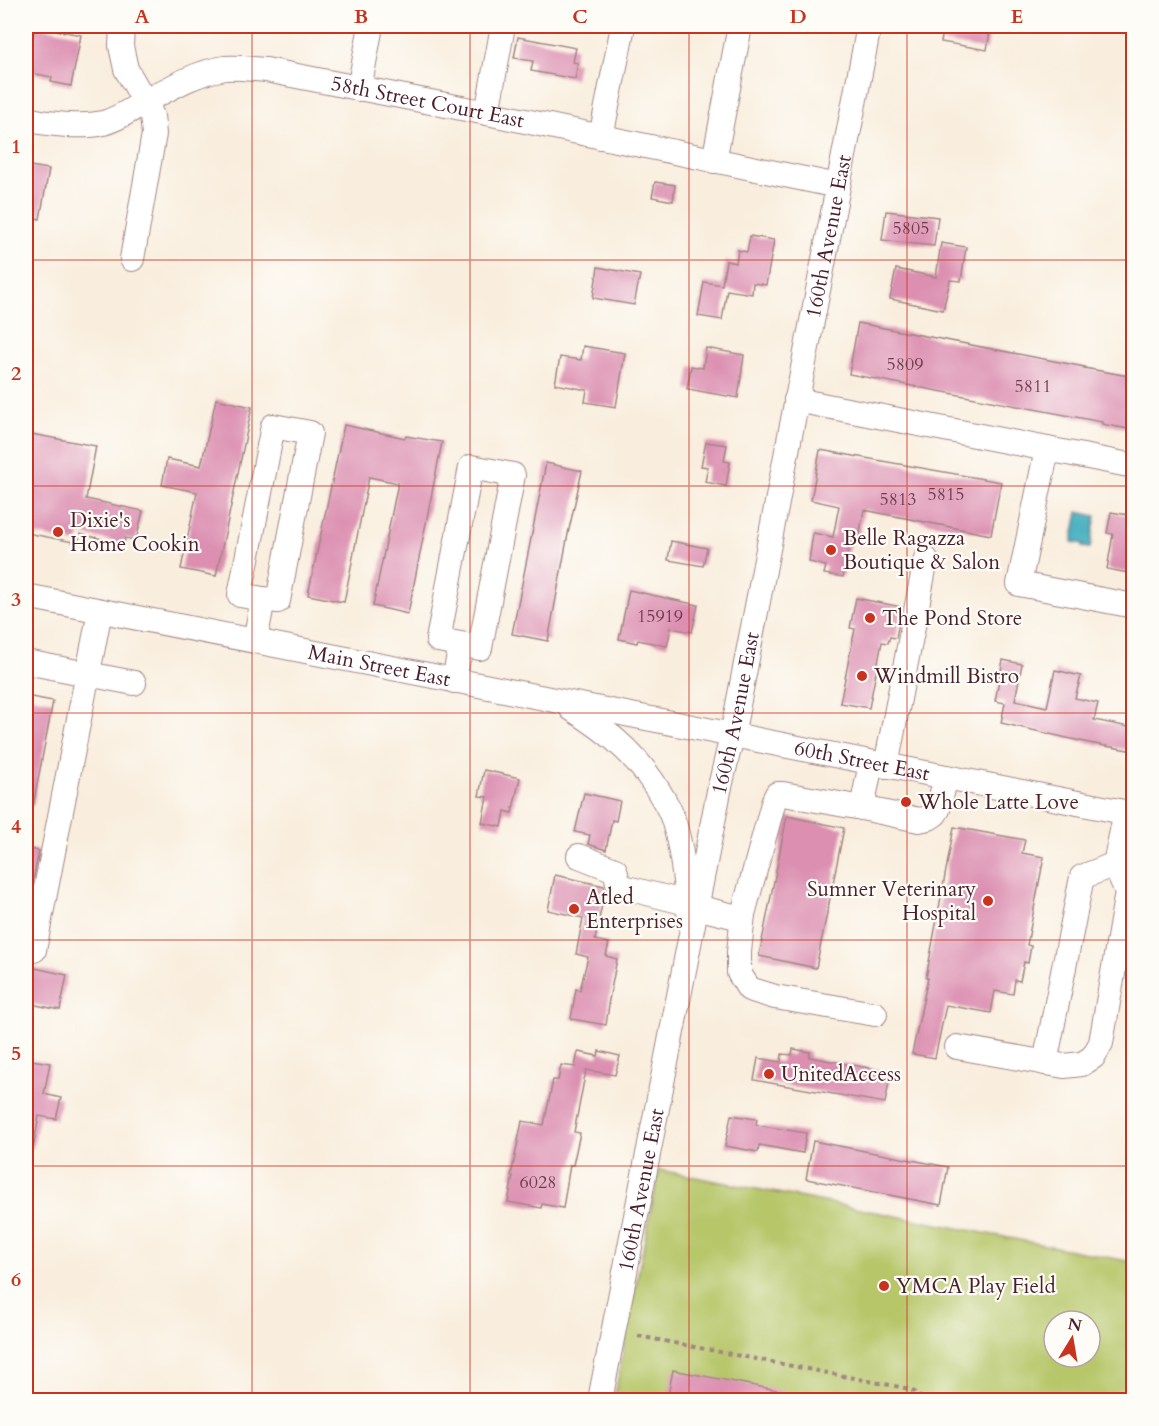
<svg xmlns="http://www.w3.org/2000/svg" width="1159" height="1426" font-family="Cardo,serif">
<rect width="100%" height="100%" fill="#fdfcf7"/>
<filter id="ink" filterUnits="userSpaceOnUse"><feTurbulence type="fractalNoise" baseFrequency=".0167" numOctaves="2"/><feDisplacementMap in="SourceGraphic" scale="12" xChannelSelector="R" yChannelSelector="G"/><feConvolveMatrix kernelMatrix="1 2 1 2 8 2 1 2 1" color-interpolation-filters="sRGB"/></filter>
<filter id="wash" filterUnits="userSpaceOnUse"><feTurbulence type="fractalNoise" baseFrequency=".008" numOctaves="4" result="noise"/><feDisplacementMap in="SourceGraphic" scale="24" xChannelSelector="R" yChannelSelector="G"/><feGaussianBlur stdDeviation="1.35" result="paint"/><feColorMatrix in="noise" values="0 0 0 0 0 0 0 0 0 0 0 0 0 0 0 0 0 1.4 0 .05"/><feComposite in="paint" operator="in"/></filter>
<g filter="url(#wash)">
<rect width="100%" height="100%" fill="#f9eede"/>
<path fill="#b6c668" stroke="#80724a" stroke-width="1.5" fill-rule="evenodd" d="M 659,1170 L 1133,1262 L 1133,1400 L 614,1400 L 631,1309 ZM 1054,1321 L 1090,1321 L 1090,1357 L 1054,1357 Z"/>
<polygon fill="#3eabbd" stroke="#446574" stroke-width="1.5" points="1078,512 1096,516 1090,548 1082,547 1083,544 1072,542"/>
<g id="blocks">
<g fill="#dc8fb1">
<polygon points="35,26 81,35 71,86 51,82 52,77 26,72 26,45 31,46"/>
<polygon points="944,26 991,26 987,50 941,42"/>
<polygon points="518,37 576,48 573,62 578,63 575,79 531,71 533,61 514,58"/>
<polygon points="30,166 49,169 40,219 26,216 26,173 29,173"/>
<polygon points="655,182 675,185 673,201 652,197"/>
<polygon points="886,211 938,217 934,246 882,240"/>
<polygon points="750,236 774,240 766,285 753,283 752,294 727,290 722,320 698,316 704,282 722,285 726,261 736,263 738,250 747,252"/>
<polygon points="941,243 966,247 961,281 950,280 943,310 890,299 896,269 936,277"/>
<polygon points="598,267 640,275 634,305 593,298"/>
<polygon points="858,323 1085,367 1084,368 1134,377 1134,430 1102,424 1102,422 849,374"/>
<polygon points="583,346 625,353 616,407 585,402 587,390 555,384 560,357 581,360"/>
<polygon points="706,348 744,355 738,398 687,389 691,366 703,368"/>
<polygon points="216,399 252,407 216,576 181,569 197,492 162,485 167,459 201,466"/>
<polygon points="344,425 405,438 406,436 442,442 408,614 373,606 398,483 369,477 344,602 308,595"/>
<polygon points="26,433 96,446 86,499 143,511 136,540 125,538 124,544 80,534 78,543 26,533"/>
<polygon points="706,442 727,445 724,461 730,462 726,486 705,482 708,467 701,466"/>
<polygon points="820,450 1001,482 991,535 864,510 858,543 850,542 843,577 824,574 826,566 809,562 813,533 833,537 839,506 811,500"/>
<polygon points="546,463 582,471 568,534 548,641 512,634"/>
<polygon points="1111,512 1134,516 1134,574 1107,569 1113,534 1107,533"/>
<polygon points="671,541 707,548 703,566 668,560"/>
<polygon points="629,590 698,605 692,632 671,628 667,646 638,640 637,643 619,639"/>
<polygon points="856,598 902,607 896,638 890,637 888,643 882,642 869,708 840,703 855,629 850,628"/>
<polygon points="1003,660 1022,664 1015,700 1047,707 1055,670 1081,676 1075,698 1098,703 1094,720 1134,728 1134,751 1089,743 1001,723 1005,703 995,701"/>
<polygon points="26,696 53,701 33,806 26,805"/>
<polygon points="484,770 520,778 512,813 505,811 502,827 482,823 487,797 479,796"/>
<polygon points="584,793 620,801 616,821 612,820 606,850 588,844 590,835 575,832"/>
<polygon points="787,816 844,828 816,968 759,956"/>
<polygon points="954,827 1025,840 1022,853 1044,857 1027,945 1031,946 1028,963 1024,962 1020,981 1015,980 1013,994 995,991 991,1013 946,1005 935,1058 912,1054 928,978 926,978"/>
<polygon points="26,848 39,851 28,905 26,905"/>
<polygon points="555,875 604,886 605,889 595,940 609,943 606,956 617,959 608,1005 609,1005 606,1025 571,1019 576,989 580,990 588,957 576,954 583,918 548,910"/>
<polygon points="26,966 67,975 60,1010 26,1003"/>
<polygon points="793,1049 810,1052 809,1057 891,1072 885,1103 754,1080 758,1058 781,1062 782,1054 792,1055"/>
<polygon points="599,1051 620,1056 615,1075 586,1070 574,1132 580,1133 573,1165 570,1165 563,1208 542,1204 541,1208 508,1202 513,1176 511,1176 522,1121 544,1125 553,1080 558,1080 561,1065 575,1067 578,1052 598,1056"/>
<polygon points="26,1059 50,1063 44,1094 61,1098 56,1119 39,1116 33,1149 26,1148"/>
<polygon points="731,1115 757,1119 756,1125 806,1133 803,1153 759,1145 758,1152 725,1146"/>
<polygon points="813,1141 948,1167 941,1205 806,1179"/>
<polygon points="673,1370 792,1393 792,1401 667,1401"/>
</g>
</g>
</g>
<g filter="url(#ink)">
<use href="#blocks" fill-opacity="0" stroke="#a28684" stroke-width="1.5"/>
<g fill="none" stroke-linecap="round" stroke-linejoin="round">
<g stroke="#a28684" stroke-width="26">
<g id="minor">
<polyline points="122,26 121,46 126,69 145,102 152,116 154,134 132,259"/>
<polyline points="359,89 371,26"/>
<polyline points="487,113 503,26"/>
<path id="s1" d="M 26,119 C 47,124 82,128 103,123 C 119,119 134,108 148,100 C 172,87 197,72 225,68 C 238,67 252,69 266,70 L 487,113 L 838,186"/>
<polyline points="601,137 623,26"/>
<polyline points="714,161 740,26"/>
<polyline points="796,400 1134,466"/>
<polyline points="1047,449 1019,584 1134,606"/>
<path id="s2" d="M 26,596 L 1134,814"/>
<polyline points="255,641 263,599 278,601 310,433 273,426 240,595 263,599"/>
<polyline points="26,662 134,683"/>
<polyline points="454,681 461,644 480,648 513,475 471,467 438,640 461,644"/>
<path d="M 572,709 C 612,733 643,761 665,802 C 668,807 671,813 673,819 C 682,848 685,879 688,909"/>
<polyline points="886,766 926,559"/>
<polyline points="862,808 919,820 929,818 935,814 938,809 946,777"/>
<polyline points="579,856 615,870 619,886 687,903"/>
<polyline points="696,907 733,916 743,914 774,800 777,794 783,794 862,808 871,763"/>
<polyline points="743,914 739,952 739,973 749,989 775,997 875,1014"/>
<polyline points="26,949 34,950 100,611"/>
<polyline points="957,1047 1064,1066 1082,1064 1093,1057 1101,1043 1127,892 1115,864 1126,812"/>
<polyline points="1045,1063 1082,877 1115,864"/>
<path id="s3" d="M 600,1400 L 719,791 L 732,736 L 869,26"/>
</g>
</g>
<polyline stroke="#a28684" stroke-width="4" stroke-dasharray="4.5 4.5" stroke-linecap="butt" points="638,1336 905,1388 915,1392 921,1398 920,1400"/>
<use href="#minor" stroke="#fff" stroke-width="24"/>
</g>
</g>
<path fill="none" stroke="#c8321e" stroke-width="1.5" stroke-opacity="0.55" d="M 252,26 L 252,1400M 470,26 L 470,1400M 689,26 L 689,1400M 907,26 L 907,1400M 26,260 L 1134,260M 26,486 L 1134,486M 26,713 L 1134,713M 26,940 L 1134,940M 26,1166 L 1134,1166"/>
<g fill="#c8321e" stroke="#fdfcf7" stroke-width="2">
<circle cx="58" cy="532" r="6"/>
<circle cx="831" cy="550" r="6"/>
<circle cx="870" cy="618" r="6"/>
<circle cx="862" cy="676" r="6"/>
<circle cx="906" cy="802" r="6"/>
<circle cx="988" cy="901" r="6"/>
<circle cx="574" cy="909" r="6"/>
<circle cx="769" cy="1074" r="6"/>
<circle cx="884" cy="1286" r="6"/>
</g>
<g text-anchor="middle" stroke-width="4.5" stroke-linejoin="round" paint-order="stroke">
<g font-size="18" fill="#6e3b4c">
<text x="911" y="234">5805</text>
<text x="905" y="370">5809</text>
<text x="1033" y="392">5811</text>
<text x="946" y="500">5815</text>
<text x="898" y="505">5813</text>
<text x="660" y="622">15919</text>
<text x="538" y="1188">6028</text>
</g>
<g font-size="21" fill="#4a1f2b" stroke="#fdfcf7">
<text dy="7" stroke="none"><textPath href="#s1" startOffset="418">58th Street Court East</textPath></text>
<text dy="7" stroke="none"><textPath href="#s3" startOffset="1186">160th Avenue East</textPath></text>
<text dy="7" stroke="none"><textPath href="#s2" startOffset="360">Main Street East</textPath></text>
<text dy="7" stroke="none"><textPath href="#s3" startOffset="700">160th Avenue East</textPath></text>
<text dy="7" stroke="none"><textPath href="#s2" startOffset="852">60th Street East</textPath></text>
<text dy="7" stroke="none"><textPath href="#s3" startOffset="214">160th Avenue East</textPath></text>
</g>
<g font-size="21" fill="#4a1f2b" stroke="#fdfcf7" text-anchor="start">
<text x="70" y="527">Dixie's<tspan x="70" dy="24">Home Cookin</tspan></text>
<text x="843" y="545">Belle Ragazza<tspan x="843" dy="24">Boutique &amp; Salon</tspan></text>
<text x="882" y="625">The Pond Store</text>
<text x="874" y="683">Windmill Bistro</text>
<text x="918" y="809">Whole Latte Love</text>
<text x="976" y="896" text-anchor="end">Sumner Veterinary<tspan x="976" dy="24">Hospital</tspan></text>
<text x="586" y="904">Atled<tspan x="586" dy="24">Enterprises</tspan></text>
<text x="781" y="1081">UnitedAccess</text>
<text x="896" y="1293">YMCA Play Field</text>
</g>
</g>
<rect width="1159" height="1426" fill="none" stroke="#fdfcf7" stroke-width="66"/>
<g transform="translate(1072 1339) rotate(11)"><circle r="28" fill="#fdfcf7" stroke="#b5a4a5" stroke-width="1.5"/>
<path d="M0-4.5L10 22L0 15L-10 22Z" fill="#c8321e"/>
<text y="-9" font-size="16" font-weight="bold" text-anchor="middle" fill="#4a1f2b">N</text>
</g>
<rect x="33" y="33" width="1093" height="1360" fill="none" stroke="#c8321e" stroke-width="2"/>
<g font-size="20" text-anchor="middle" font-weight="bold" fill="#c8321e">
<text x="142" y="23">A</text>
<text x="361" y="23">B</text>
<text x="580" y="23">C</text>
<text x="798" y="23">D</text>
<text x="1017" y="23">E</text>
<text x="16" y="153">1</text>
<text x="16" y="380">2</text>
<text x="16" y="606">3</text>
<text x="16" y="833">4</text>
<text x="16" y="1060">5</text>
<text x="16" y="1286">6</text>
</g>
</svg>
